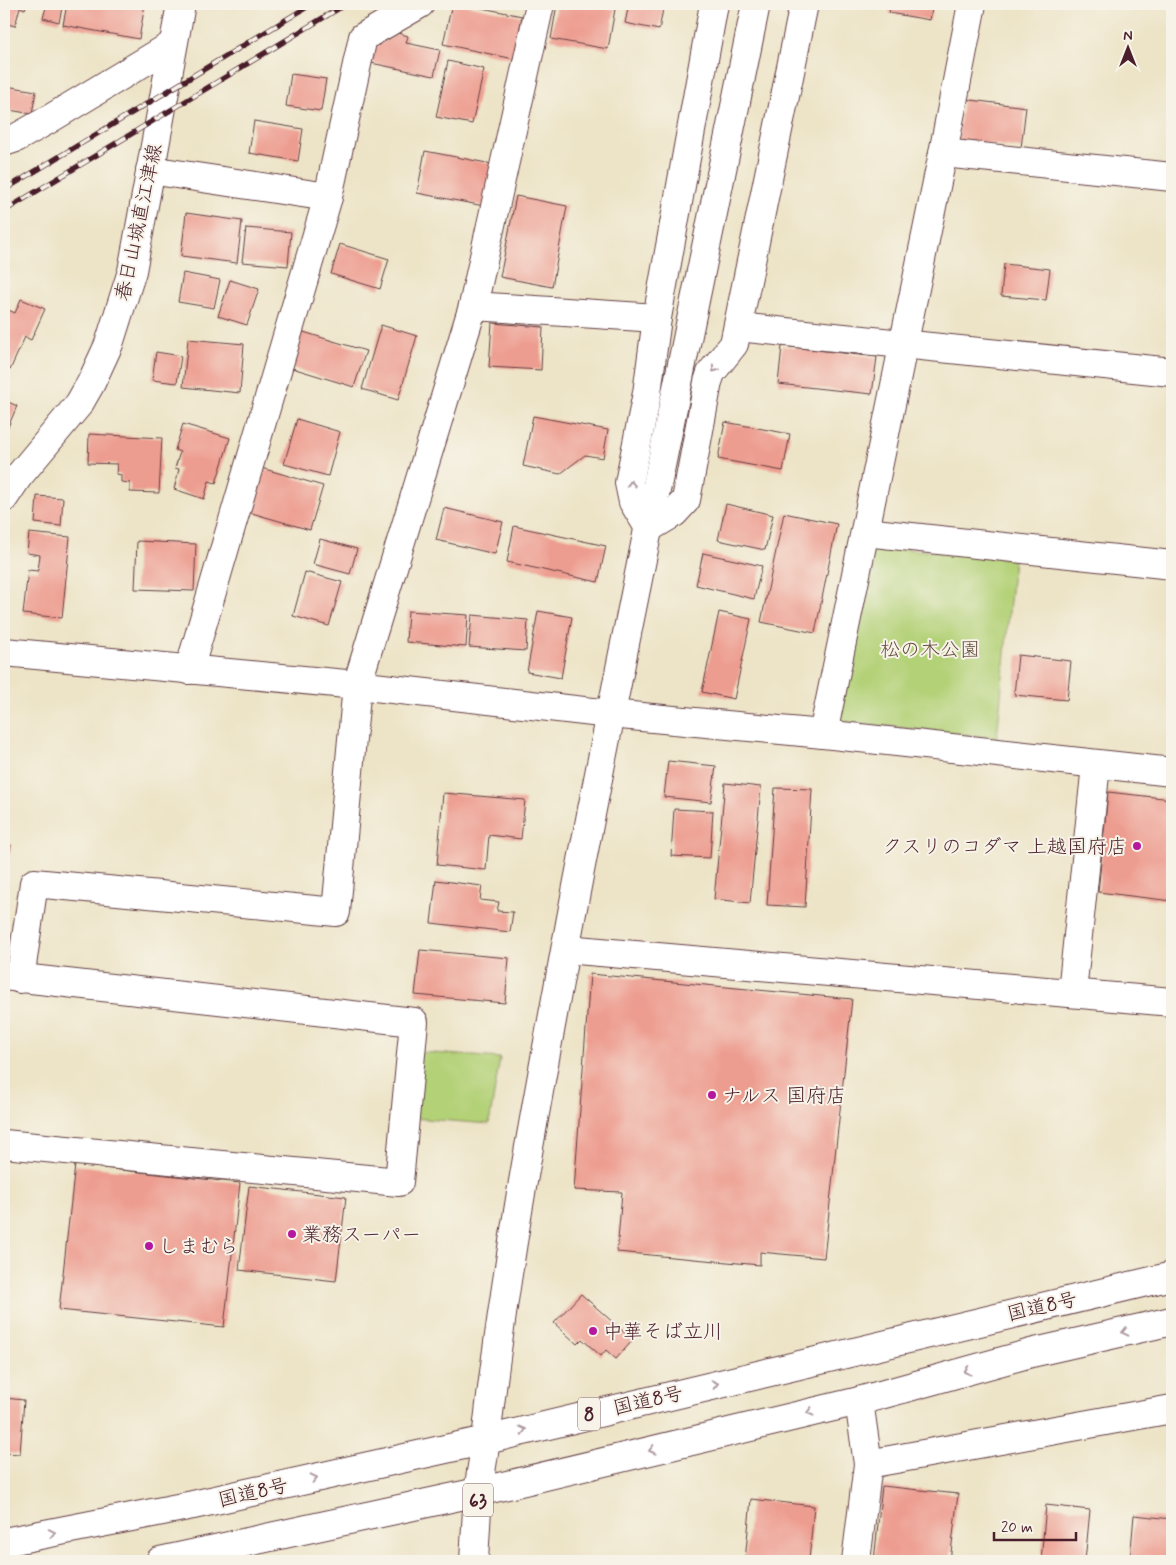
<svg xmlns="http://www.w3.org/2000/svg" width="1176" height="1565" font-family="Mynerve,'Klee One',sans-serif">
<rect width="100%" height="100%" fill="#f7f3e8"/>
<filter id="ink" filterUnits="userSpaceOnUse"><feTurbulence type="fractalNoise" baseFrequency=".02" numOctaves="2"/><feDisplacementMap in="SourceGraphic" scale="10" xChannelSelector="R" yChannelSelector="G"/><feConvolveMatrix kernelMatrix="1 2 1 2 8 2 1 2 1" color-interpolation-filters="sRGB"/></filter>
<filter id="wash" filterUnits="userSpaceOnUse"><feTurbulence type="fractalNoise" baseFrequency=".0096" numOctaves="4" result="noise"/><feDisplacementMap in="SourceGraphic" scale="20" xChannelSelector="R" yChannelSelector="G"/><feGaussianBlur stdDeviation="1.12" result="paint"/><feColorMatrix in="noise" values="0 0 0 0 0 0 0 0 0 0 0 0 0 0 0 0 0 1.4 0 .05"/><feComposite in="paint" operator="in"/></filter>
<g filter="url(#wash)">
<rect width="100%" height="100%" fill="#ede4c7"/>
<g fill="#b3d177" stroke="#7e7851">
<polygon points="873,546 1014,559 997,738 838,721"/>
<polygon points="419,1052 500,1058 489,1124 412,1118"/>
</g>
<g id="blocks">
<g fill="#ed9d90">
<polygon points="4,4 27,4 25,9 20,7 15,26 4,23"/>
<polygon points="47,4 63,4 59,22 43,18"/>
<polygon points="67,4 145,4 139,39 63,25"/>
<polygon points="452,4 462,4 522,16 514,59 443,44"/>
<polygon points="557,4 585,4 615,9 608,49 551,39"/>
<polygon points="629,4 664,4 659,30 625,23"/>
<polygon points="891,4 933,4 930,20 889,13"/>
<polygon points="398,33 408,36 406,43 440,50 434,76 371,63 374,48"/>
<polygon points="448,61 484,69 472,124 436,117"/>
<polygon points="291,74 326,79 321,111 286,106"/>
<polygon points="6,86 36,91 32,114 4,109"/>
<polygon points="963,99 1026,107 1021,148 958,140"/>
<polygon points="254,121 303,129 298,161 249,153"/>
<polygon points="425,151 492,164 484,206 417,193"/>
<polygon points="516,196 567,206 552,287 500,277"/>
<polygon points="186,213 242,221 237,263 181,256"/>
<polygon points="246,228 291,232 288,266 242,262"/>
<polygon points="340,244 389,259 380,289 331,274"/>
<polygon points="1004,264 1050,269 1046,300 1001,296"/>
<polygon points="183,273 220,280 214,308 178,302"/>
<polygon points="230,280 259,289 247,325 218,316"/>
<polygon points="21,299 45,309 31,340 25,337 10,370 4,367 4,308 15,313"/>
<polygon points="492,323 543,327 541,370 489,367"/>
<polygon points="381,325 417,336 398,400 362,389"/>
<polygon points="300,331 366,351 354,387 289,367"/>
<polygon points="188,339 244,344 240,393 183,387"/>
<polygon points="782,346 877,357 872,394 778,384"/>
<polygon points="156,352 181,356 177,383 152,380"/>
<polygon points="4,400 17,406 5,434 4,433"/>
<polygon points="533,416 608,430 603,458 585,455 560,474 523,466"/>
<polygon points="297,419 340,432 328,476 284,464"/>
<polygon points="725,422 790,434 783,471 718,459"/>
<polygon points="183,424 230,438 216,483 209,481 204,499 174,489 179,469 175,468 180,452 175,450"/>
<polygon points="89,434 162,438 159,493 130,492 130,483 121,482 121,475 116,474 117,464 88,463"/>
<polygon points="258,467 323,486 310,530 245,511"/>
<polygon points="37,496 63,498 61,526 35,523"/>
<polygon points="726,504 773,515 765,550 718,540"/>
<polygon points="444,508 503,522 495,554 436,540"/>
<polygon points="784,513 837,524 815,633 761,622"/>
<polygon points="514,526 606,546 598,582 507,562"/>
<polygon points="29,533 70,537 62,618 23,614 28,570 38,571 40,555 27,553"/>
<polygon points="320,539 357,549 350,574 313,564"/>
<polygon points="137,541 196,544 194,591 135,589"/>
<polygon points="703,553 762,566 754,599 696,585"/>
<polygon points="305,572 342,582 329,626 293,616"/>
<polygon points="408,611 468,615 466,647 406,642"/>
<polygon points="538,611 572,617 561,678 527,672"/>
<polygon points="719,612 751,619 734,699 702,692"/>
<polygon points="472,615 528,620 526,651 469,647"/>
<polygon points="1018,655 1071,661 1067,700 1014,695"/>
<polygon points="668,761 716,766 711,802 664,797"/>
<polygon points="725,783 761,787 750,903 714,899"/>
<polygon points="775,788 812,789 805,907 767,905"/>
<polygon points="1108,792 1172,799 1172,901 1098,892"/>
<polygon points="443,793 525,800 521,839 489,835 486,870 437,865"/>
<polygon points="674,809 713,811 710,858 671,856"/>
<polygon points="4,843 11,845 5,876 4,876"/>
<polygon points="436,880 482,886 480,900 499,902 497,911 513,912 510,932 431,923"/>
<polygon points="420,950 509,958 505,1003 415,995"/>
<polygon points="590,974 852,999 824,1258 760,1252 760,1265 617,1252 622,1192 574,1190"/>
<polygon points="75,1165 240,1183 224,1327 59,1310"/>
<polygon points="249,1186 346,1197 336,1281 239,1270"/>
<polygon points="581,1294 633,1340 616,1359 606,1350 601,1356 582,1339 577,1344 554,1323"/>
<polygon points="4,1398 24,1400 20,1454 4,1453"/>
<polygon points="882,1486 958,1494 950,1561 874,1561"/>
<polygon points="751,1499 814,1506 809,1561 745,1561"/>
<polygon points="1046,1505 1090,1510 1085,1561 1041,1561"/>
<polygon points="1134,1515 1172,1519 1172,1561 1130,1561"/>
</g>
</g>
</g>
<g filter="url(#ink)">
<use href="#blocks" fill-opacity="0" stroke="#623d42" stroke-width="1"/>
<g fill="none" stroke-linecap="round" stroke-linejoin="round">
<g stroke="#623d42" stroke-width="30">
<g id="minor">
<polyline points="714,4 657,318 647,393 629,483 633,502 649,528 674,513 686,500 708,382 711,373 734,344 804,4"/>
<polyline points="4,142 16,138 48,120 172,45"/>
<polyline points="943,153 1172,177"/>
<polyline points="150,170 328,197"/>
<polyline points="473,306 657,318"/>
<polyline points="738,327 1172,372"/>
<polyline points="865,532 1172,565"/>
<polyline points="189,670 328,197 363,37 420,4"/>
<polyline points="823,734 943,153 972,4"/>
<polyline points="566,949 1172,1002"/>
<polyline points="4,976 414,1022 399,1182 4,1144"/>
<polyline points="20,979 34,883 336,912 357,685 473,306 540,4"/>
<polyline points="1072,992 1096,765"/>
<polyline points="868,1464 1172,1409"/>
<polyline points="856,1561 868,1464 859,1401"/>
</g>
</g>
<g stroke="#623d42" stroke-width="30">
<g id="tertiary">
<polyline points="4,652 357,685 610,714 823,734 1172,772"/>
<path d="M 486,1440 C 505,1264 539,1091 571,918 C 629,613 694,308 756,4"/>
</g>
</g>
<g stroke="#623d42" stroke-width="30">
<polyline id="secondary" points="4,498 18,477 79,404 91,383 109,344 132,271 181,4"/>
</g>
<g stroke="#623d42" stroke-width="30">
<polyline id="primary" points="474,1561 478,1492 486,1440"/>
</g>
<g stroke="#623d42" stroke-width="30">
<g id="trunk">
<polyline points="4,1542 193,1505 486,1440 1172,1276"/>
<polyline points="160,1561 478,1492 859,1401 1031,1353 1172,1321"/>
</g>
</g>
<use href="#minor" stroke="#fff" stroke-width="28"/>
<use href="#tertiary" stroke="#fff" stroke-width="28"/>
<use href="#secondary" stroke="#fff" stroke-width="28"/>
<use href="#primary" stroke="#fff" stroke-width="28"/>
<use href="#trunk" stroke="#fff" stroke-width="28"/>
<g stroke="#4a1f2b" stroke-width="5.5">
<g id="rail">
<polyline points="4,190 312,4"/>
<polyline points="4,211 346,4"/>
</g>
</g>
<use href="#rail" stroke="#f7f3e8" stroke-width="4" stroke-dasharray="11" stroke-linecap="butt"/>
</g>
<defs><path id="oneway-chevron" d="M-2-3.5L2.5 0L-2 3.5" fill="none" stroke-width="1.6" stroke-linecap="round" stroke-linejoin="round" transform="scale(1.25)"/></defs>
<g stroke="#ae9aa0">
<use href="#oneway-chevron" transform="translate(715 369) rotate(125)"/>
<use href="#oneway-chevron" transform="translate(631 484) rotate(-91)"/>
<use href="#oneway-chevron" transform="translate(1125 1332) rotate(167)"/>
<use href="#oneway-chevron" transform="translate(967 1371) rotate(165)"/>
<use href="#oneway-chevron" transform="translate(715 1384) rotate(-13)"/>
<use href="#oneway-chevron" transform="translate(810 1412) rotate(166)"/>
<use href="#oneway-chevron" transform="translate(523 1430) rotate(-14)"/>
<use href="#oneway-chevron" transform="translate(652 1450) rotate(166)"/>
<use href="#oneway-chevron" transform="translate(314 1478) rotate(-13)"/>
<use href="#oneway-chevron" transform="translate(52 1533) rotate(-11)"/>
</g>
</g>
<g fill="#b5179e" stroke="#f7f3e8" stroke-width="2">
<circle cx="1137" cy="846" r="5"/>
<circle cx="712" cy="1095" r="5"/>
<circle cx="292" cy="1234" r="5"/>
<circle cx="149" cy="1246" r="5"/>
<circle cx="593" cy="1331" r="5"/>
</g>
<g text-anchor="middle" stroke-width="4" stroke-linejoin="round" paint-order="stroke">
<g fill="#f7f3e8" stroke="#7e5f64" stroke-width="1">
<rect x="578" y="1397.5" width="22" height="33" rx="4"/>
<rect x="463" y="1483.5" width="30" height="33" rx="4"/>
</g>
<g font-size="19" font-weight="bold" fill="#4a1f2b">
<text x="589" y="1421">8</text>
<text x="478" y="1507">63</text>
</g>
<g font-size="20" fill="#4a1f2b" stroke="#f7f3e8">
<text transform="translate(138 222) rotate(-78)" y="7">春日山城直江津線</text>
<text transform="translate(1042 1306) rotate(-13)" y="7">国道8号</text>
<text transform="translate(648 1400) rotate(-13)" y="7">国道8号</text>
<text transform="translate(253 1492) rotate(-13)" y="7">国道8号</text>
</g>
<g font-size="20" fill="#644c3e" stroke="#f7f3e8">
<text x="930" y="656">松の木公園</text>
</g>
<g font-size="20" fill="#4a1f2b" stroke="#f7f3e8" text-anchor="start">
<text x="1127" y="853" text-anchor="end">クスリのコダマ 上越国府店</text>
<text x="722" y="1102">ナルス 国府店</text>
<text x="302" y="1241">業務スーパー</text>
<text x="159" y="1253">しまむら</text>
<text x="603" y="1338">中華そば立川</text>
</g>
</g>
<rect width="1176" height="1565" fill="none" stroke="#f7f3e8" stroke-width="20"/>
<g transform="translate(1128 48)" stroke="#f7f3e8" stroke-width="4" paint-order="stroke">
<path d="M0-4L9 19L0 12L-9 19Z" fill="#4a1f2b"/>
<text y="-8" font-size="14" font-weight="bold" text-anchor="middle" fill="#4a1f2b">N</text>
</g>
<path d="M994 1532v8h82v-8" fill="none" stroke="#4a1f2b" stroke-width="2.5"/>
<text x="1001" y="1532" font-size="15" fill="#4a1f2b" stroke="#f7f3e8" stroke-width="4" paint-order="stroke">20 m</text>
</svg>
